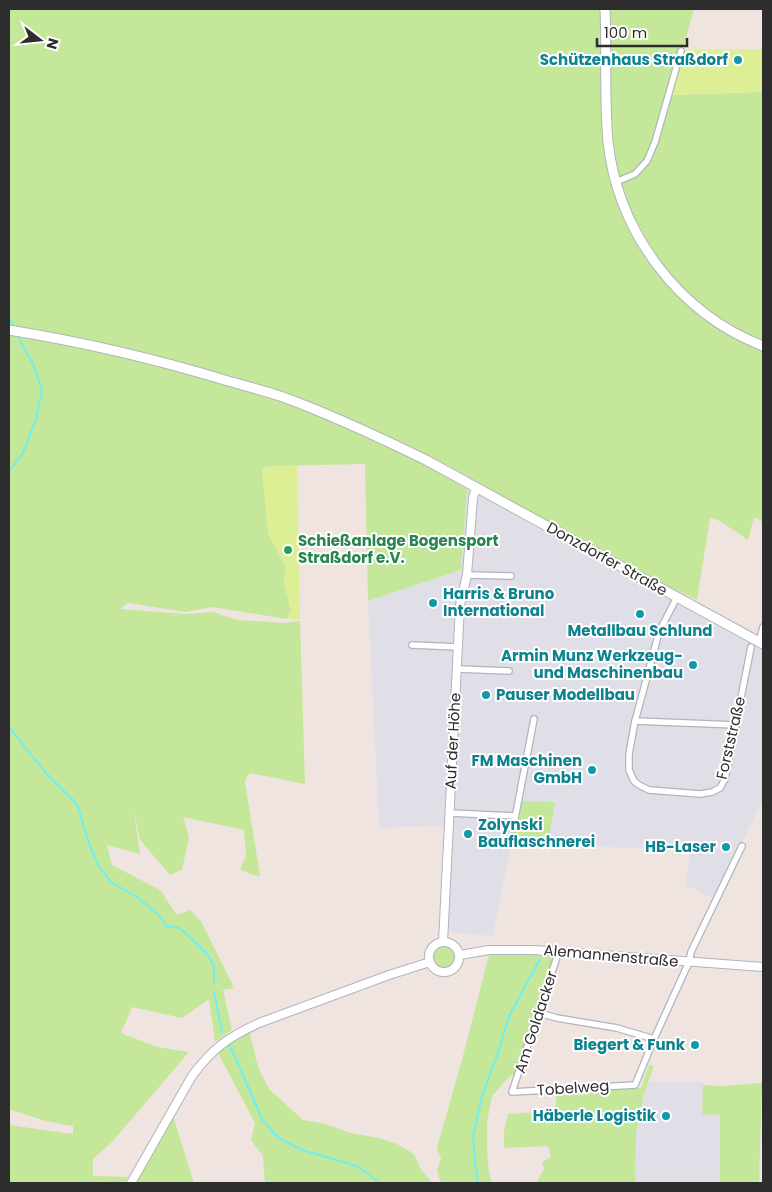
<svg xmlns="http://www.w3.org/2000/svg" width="772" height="1192" font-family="Poppins,sans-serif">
<rect width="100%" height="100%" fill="#efe4df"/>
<g fill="#e0dfe7">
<polygon points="467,489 763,648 763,799 714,899 686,885 690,850 548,845 555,802 518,802 511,843 493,936 455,933 446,929 451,825 379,828 368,601 461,570"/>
<polygon points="648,1082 705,1082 703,1085 720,1115 720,1183 635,1183 636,1134 644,1094"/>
</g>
<g fill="#c5e799">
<polygon points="9,9 601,9 603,27 602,93 618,197 682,298 712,323 740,339 763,349 763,522 754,517 748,540 720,521 710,518 697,600 626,565 442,462 426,460 422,463 467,489 461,570 368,601 365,464 273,466 262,468 268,533 286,567 284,582 291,611 287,619 212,607 185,612 128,603 120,609 186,614 213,612 237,620 285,623 300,621 305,784 250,773 247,776 245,782 260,876 252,875 240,869 246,856 244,830 183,817 189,837 182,870 170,875 140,840 134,811 140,854 107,845 112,865 160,890 177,915 190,910 201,921 234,988 223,990 232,1030 215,1042 209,999 182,1018 132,1007 121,1033 157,1047 189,1052 112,1142 93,1159 93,1176 128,1177 124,1183 9,1183 9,1125 73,1134 73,1126 45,1121 9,1109"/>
<path d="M 608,9 L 694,9 L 670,95 L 763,92 L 763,341 C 695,313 640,255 620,183 C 617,174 616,163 614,153 C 613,146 611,138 610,131 C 609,118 609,105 609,93 C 609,65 608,37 608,9 Z"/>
<polygon points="518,801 555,802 548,845 511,843"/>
<circle cx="444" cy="957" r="12"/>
<polygon points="493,952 555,954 516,1074 510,1076 492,1096 487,1122 487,1152 489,1172 492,1183 441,1183 437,1170 441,1159 437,1148 463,1056 489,955"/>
<polygon points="249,1030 258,1067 269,1089 303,1120 326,1124 350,1133 379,1138 397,1144 414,1154 420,1168 432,1183 265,1183 263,1156 251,1140 255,1123 217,1051"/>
<polygon points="649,1065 654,1066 644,1094 636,1134 635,1183 536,1183 544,1169 542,1162 551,1157 548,1146 504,1148 504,1131 508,1114 556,1111 556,1092 630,1088 641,1088"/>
<polygon points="762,1083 759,1183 720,1183 720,1115 702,1114 703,1085 721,1086"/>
<polygon points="172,1118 174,1119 194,1183 135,1183"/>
</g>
<g fill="#ddef95">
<polygon points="763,49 763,92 669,95 682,50"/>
<polygon points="273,466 297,466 300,619 287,619 291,611 284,582 286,567 268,533 262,468"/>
</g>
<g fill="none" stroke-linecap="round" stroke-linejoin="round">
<g stroke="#6eeff5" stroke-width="2">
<polyline points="9,317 14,328"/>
<polyline points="9,471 23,453 36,419 42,390 34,366 18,337"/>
<polyline points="9,727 45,772 77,804 89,843 98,865 111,882 137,897 159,915 166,926 180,928 208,955 214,966 214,983"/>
<polyline points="214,992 222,1032"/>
<polyline points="228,1044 233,1052 262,1119 277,1137 302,1150 357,1166 380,1183"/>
<polyline points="478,1183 475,1162 473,1136 482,1096 498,1053 509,1016 540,959"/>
</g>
<g stroke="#afb5bd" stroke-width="8">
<g id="minor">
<polyline points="616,182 635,174 647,161 655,142 681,51"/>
<polyline points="467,575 511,576"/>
<polyline points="677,597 659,632 647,677 635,721 629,754 629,770 634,781 639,785 649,790 700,794 712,792 720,788 725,779 751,647"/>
<polyline points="759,642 763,627"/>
<polyline points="412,645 458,647"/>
<polyline points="457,669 509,671"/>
<polyline points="635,721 736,725"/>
<polyline points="449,813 515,816"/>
<polyline points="513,829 534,719"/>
<polyline points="559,951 512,1092 635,1085 654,1039 689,962 691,952 742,846"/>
<polyline points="539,1013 557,1018 617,1028 654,1039"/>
</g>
</g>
<g stroke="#afb5bd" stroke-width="10">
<g id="tertiary">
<circle cx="444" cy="957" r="15"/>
<polyline points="443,942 460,605 467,575 473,498 476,488"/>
<polyline points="460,955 489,950 534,950 763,967"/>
<path d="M 131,1183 L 192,1076 C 213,1048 227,1038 259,1023 L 389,975 L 430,962"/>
</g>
</g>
<g stroke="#afb5bd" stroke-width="11">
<g id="secondary">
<path d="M 605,9 C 607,53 604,97 608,142 C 618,232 678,313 763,346"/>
<path d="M 9,330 C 83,342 156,359 228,381 C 246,386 265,391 283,397 C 332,415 379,437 426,460 L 763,644"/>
</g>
</g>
<use href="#minor" stroke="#fff" stroke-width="5.5"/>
<use href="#tertiary" stroke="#fff" stroke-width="8"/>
<use href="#secondary" stroke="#fff" stroke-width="9"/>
</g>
<g fill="#0f9aa8" stroke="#fff" stroke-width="2">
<circle cx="738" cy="60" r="5"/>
<circle cx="433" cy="603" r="5"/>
<circle cx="640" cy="614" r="5"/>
<circle cx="693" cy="665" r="5"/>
<circle cx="486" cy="695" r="5"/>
<circle cx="592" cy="770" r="5"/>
<circle cx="468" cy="834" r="5"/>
<circle cx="726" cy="847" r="5"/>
<circle cx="695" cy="1045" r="5"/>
<circle cx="666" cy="1116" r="5"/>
</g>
<circle fill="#2e9e5b" stroke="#fff" stroke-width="2" cx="288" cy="550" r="5"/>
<g text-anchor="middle" stroke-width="4" stroke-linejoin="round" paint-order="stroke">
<g font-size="15" font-weight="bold" fill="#0d838f" stroke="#fff" text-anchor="end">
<text x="728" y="65">Schützenhaus Straßdorf</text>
<text x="443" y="599" text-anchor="start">Harris &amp; Bruno<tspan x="443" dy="17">International</tspan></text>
<text x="640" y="636" text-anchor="middle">Metallbau Schlund</text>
<text x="683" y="661">Armin Munz Werkzeug-<tspan x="683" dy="17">und Maschinenbau</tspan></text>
<text x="496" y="700" text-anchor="start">Pauser Modellbau</text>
<text x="582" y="766">FM Maschinen<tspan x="582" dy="17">GmbH</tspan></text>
<text x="478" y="830" text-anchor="start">Zolynski<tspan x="478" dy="17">Bauflaschnerei</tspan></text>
<text x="716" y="852">HB-Laser</text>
<text x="685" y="1050">Biegert &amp; Funk</text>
<text x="656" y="1121">Häberle Logistik</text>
</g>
<g font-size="15" font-weight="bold" fill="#27864d" stroke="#fff" text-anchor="start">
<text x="298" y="546">Schießanlage Bogensport<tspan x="298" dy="17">Straßdorf e.V.</tspan></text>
</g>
<g font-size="15" fill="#2d2d2d" stroke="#fff">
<text transform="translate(607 559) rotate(29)" y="5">Donzdorfer Straße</text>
<text transform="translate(731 738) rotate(-77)" y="5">Forststraße</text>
<text transform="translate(453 741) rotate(-87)" y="5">Auf der Höhe</text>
<text transform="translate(611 956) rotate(5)" y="5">Alemannenstraße</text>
<text transform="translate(536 1022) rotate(-72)" y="5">Am Goldacker</text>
<text transform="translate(573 1088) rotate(-4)" y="5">Tobelweg</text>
</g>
</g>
<rect width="772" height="1192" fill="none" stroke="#2d2d2d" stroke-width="20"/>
<g transform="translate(40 40) rotate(106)" stroke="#ffffff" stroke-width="4" paint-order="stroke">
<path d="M0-4L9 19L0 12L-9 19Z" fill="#2d2d2d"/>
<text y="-8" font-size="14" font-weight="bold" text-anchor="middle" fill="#2d2d2d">N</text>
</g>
<path d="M597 38v8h90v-8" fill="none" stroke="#2d2d2d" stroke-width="2.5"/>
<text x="604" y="38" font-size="15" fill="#2d2d2d" stroke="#ffffff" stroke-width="4" paint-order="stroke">100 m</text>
</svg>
